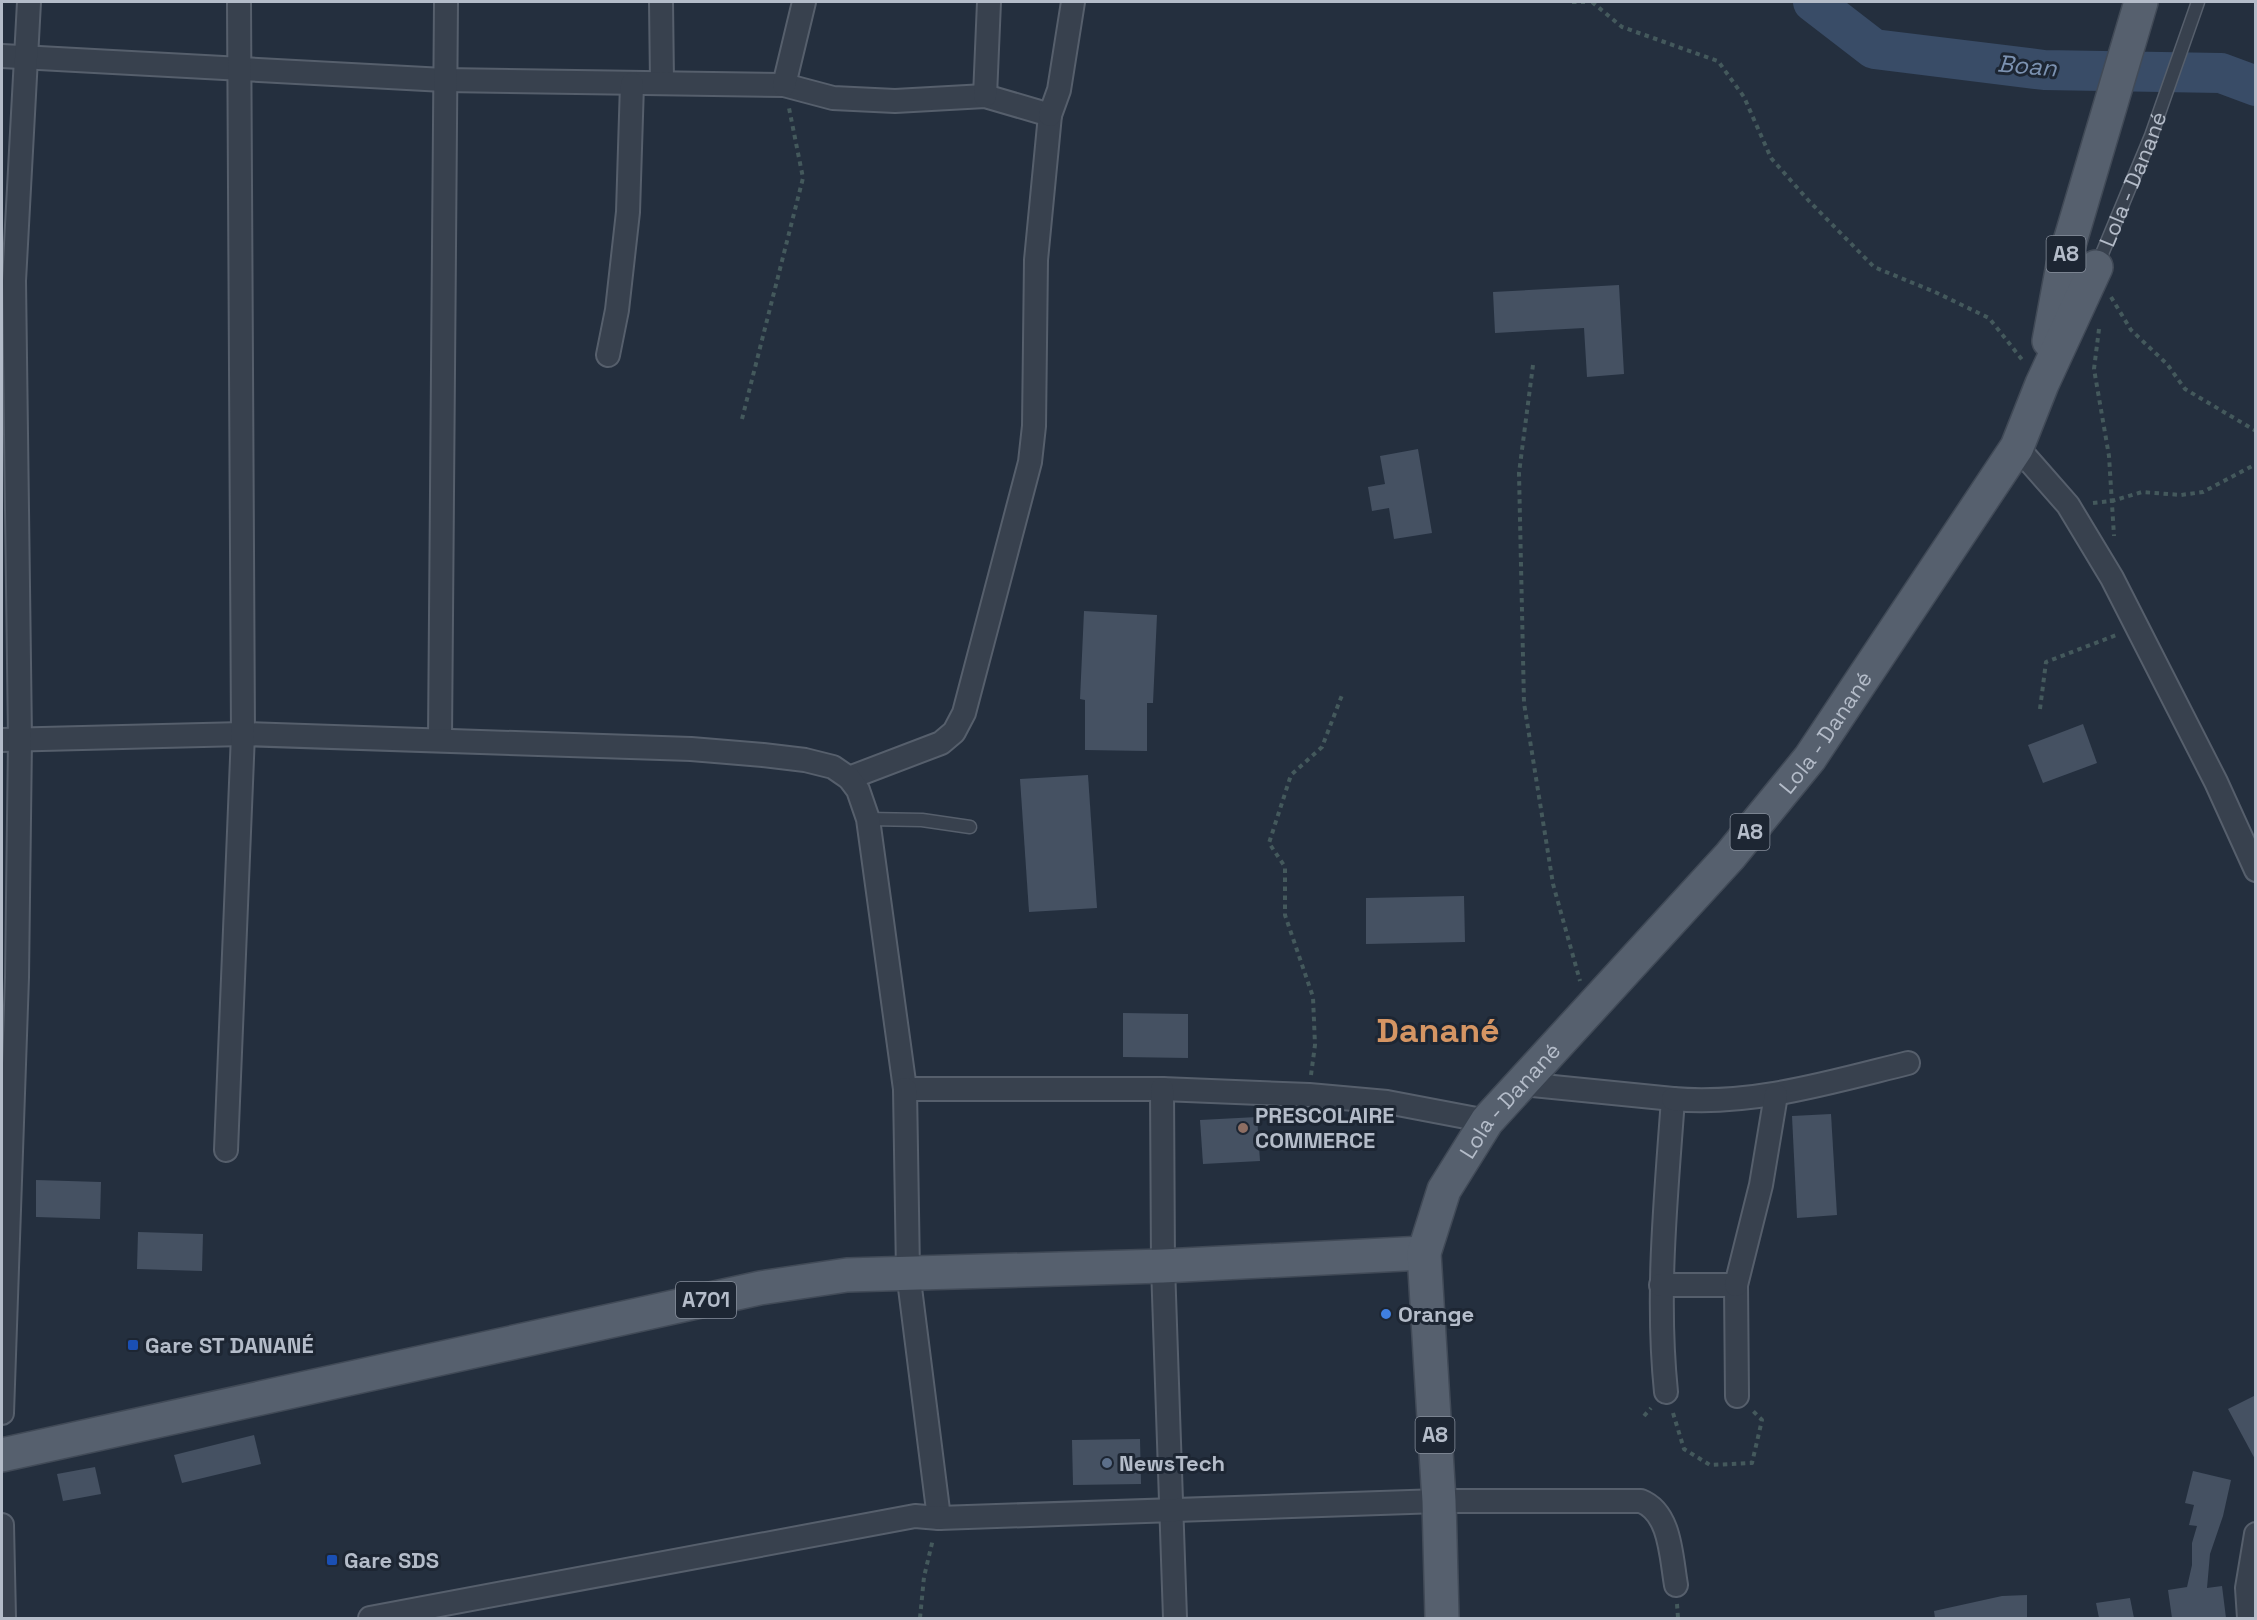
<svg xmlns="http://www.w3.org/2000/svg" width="2257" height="1620" font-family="'Space Grotesk',sans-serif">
<rect width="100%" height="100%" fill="#242f3e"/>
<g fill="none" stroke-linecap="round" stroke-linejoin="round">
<polyline stroke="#394c67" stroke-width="40" points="1813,2 1874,49 2044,70 2221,73 2256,86"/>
</g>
<g fill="#455162">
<polygon points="1619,285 1624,374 1587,377 1584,328 1495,333 1493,292"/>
<polygon points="1418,449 1432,533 1394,539 1389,508 1372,511 1368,487 1385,484 1380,456"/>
<polygon points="1084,611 1157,615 1153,703 1147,703 1147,751 1085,750 1085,700 1080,699"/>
<polygon points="2083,724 2097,763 2043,783 2028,745"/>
<polygon points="1088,775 1097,908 1029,912 1020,779"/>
<polygon points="1464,896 1465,942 1366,944 1366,898"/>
<polygon points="1123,1013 1188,1014 1188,1058 1123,1057"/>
<polygon points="1831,1114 1837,1215 1797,1218 1792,1116"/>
<polygon points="1257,1117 1260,1161 1203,1164 1200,1120"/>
<polygon points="36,1180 101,1182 100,1219 36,1217"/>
<polygon points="138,1232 203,1234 202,1271 137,1269"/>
<polygon points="2256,1395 2256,1461 2228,1409"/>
<polygon points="254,1435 261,1464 182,1483 174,1455"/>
<polygon points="1140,1439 1141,1484 1073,1485 1072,1440"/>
<polygon points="95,1467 101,1494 63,1501 57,1474"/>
<polygon points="2193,1471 2231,1480 2223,1516 2210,1554 2207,1588 2222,1586 2226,1618 2172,1618 2168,1590 2187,1587 2192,1565 2192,1543 2197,1526 2189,1525 2194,1505 2185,1503"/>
<polygon points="2027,1595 2027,1618 1935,1618 1934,1611 2002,1596"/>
<polygon points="2130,1598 2134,1618 2099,1618 2096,1603"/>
</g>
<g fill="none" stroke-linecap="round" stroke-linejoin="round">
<g stroke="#565f6c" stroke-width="15">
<g id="service">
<path id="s1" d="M 2097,266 L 2151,136 L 2198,2"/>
<polyline points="868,819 922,820 970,827"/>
</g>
</g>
<g stroke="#565f6c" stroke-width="26">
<g id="minor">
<polyline points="661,2 662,82"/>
<polyline points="2,56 444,80 784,85 833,98 895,101 985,96 1050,115 1036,260 1034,426 1030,462 964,713 954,732 941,743 849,778"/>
<polyline points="784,85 804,2"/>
<polyline points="985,96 989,2"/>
<polyline points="1050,115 1059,90 1073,2"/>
<polyline points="608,355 617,310 628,212 632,84"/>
<polyline points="2017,447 2068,505 2112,578 2216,782 2256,870"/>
<polyline points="440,739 446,2"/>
<polyline points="2,740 243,734 691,749 763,755 805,760 833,767 849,778 858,790 868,819 905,1089 1162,1089 1309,1095 1387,1102 1487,1121"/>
<path d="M 1523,1084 L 1673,1099 C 1666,1197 1656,1294 1666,1392"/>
<polyline points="905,1089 908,1272 939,1518"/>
<polyline points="1162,1089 1163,1266 1175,1618"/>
<path d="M 1673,1099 C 1753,1106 1831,1082 1908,1063"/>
<polyline points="226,1150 243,734 239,2"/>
<polyline points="1661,1285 1736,1285 1737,1396"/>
<polyline points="1736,1285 1761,1185 1776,1095"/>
<polyline points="2,1413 17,977 20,739 14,281 29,2"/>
<polyline points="2,1525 4,1618"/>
<path d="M 370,1618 L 915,1516 L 939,1518 L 1439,1501 L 1641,1501 C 1671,1513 1671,1557 1676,1585"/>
<polyline points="2249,1618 2247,1588 2256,1534"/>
</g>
</g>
<g stroke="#414a57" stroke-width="36">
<g id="primary">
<polyline points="2049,341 2063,265 2141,2"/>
<polyline points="2,1455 760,1288 847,1275 1163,1266 1424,1253"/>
<path id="s2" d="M 1442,1618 L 1439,1501 L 1424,1253 L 1444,1190 L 1487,1121 L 1730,856 L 1810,758 L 2017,447 L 2042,384 L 2096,267"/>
</g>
</g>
<g stroke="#44595c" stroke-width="4" stroke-dasharray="4.5 4.5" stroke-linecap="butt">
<polyline points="1572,2 1585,2"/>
<polyline points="1592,2 1622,27 1718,61 1744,97 1771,158 1809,201 1874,267 1935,292 1989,318 2024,362"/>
<polyline points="2111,297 2131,330 2167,364 2185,389 2256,431"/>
<polyline points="2099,329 2094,369 2109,456 2114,536"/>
<polyline points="1533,365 1519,473 1524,703 1553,884 1580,981"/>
<polyline points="742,419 803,178 789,108"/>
<polyline points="2093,503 2112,501 2142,492 2181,495 2203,492 2256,464"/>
<polyline points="2040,709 2046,662 2119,634"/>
<polyline points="1311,1075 1315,1045 1313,997 1285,915 1285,867 1269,843 1291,775 1322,747 1342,695"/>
<polyline points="1673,1413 1684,1449 1710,1465 1752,1463 1762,1420 1751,1409"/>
<polyline points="1644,1416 1651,1408"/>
<polyline points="1677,1604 1678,1618"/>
<polyline points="920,1618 924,1577 933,1539"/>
</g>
<use href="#service" stroke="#38414e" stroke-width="12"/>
<use href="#minor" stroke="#38414e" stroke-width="22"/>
<use href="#primary" stroke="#56606e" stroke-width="33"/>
</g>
<circle fill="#8d6e63" stroke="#1d2633" stroke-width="2" cx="1243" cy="1128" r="6"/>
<circle fill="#3f7fe0" stroke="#1d2633" stroke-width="2" cx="1386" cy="1314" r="6"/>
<g fill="#1a4fb4" stroke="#1d2633" stroke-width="2">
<rect x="127" y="1339" width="12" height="12" rx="3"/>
<rect x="326" y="1554" width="12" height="12" rx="3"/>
</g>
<circle fill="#5c6f8a" stroke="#1d2633" stroke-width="2" cx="1107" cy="1463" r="6"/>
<g text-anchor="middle" stroke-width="6" stroke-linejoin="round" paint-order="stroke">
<g fill="#1d2633" stroke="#878f9c" stroke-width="1.5">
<rect x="2046.5" y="236" width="39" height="36" rx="4.5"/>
<rect x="1730.5" y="814" width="39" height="36" rx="4.5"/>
<rect x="676" y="1282" width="60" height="36" rx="4.5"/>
<rect x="1415.5" y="1417" width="39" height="36" rx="4.5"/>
</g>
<g font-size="21" font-weight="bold" fill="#b4bcc9">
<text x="2066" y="261">A8</text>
<text x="1750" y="839">A8</text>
<text x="706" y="1307">A701</text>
<text x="1435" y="1442">A8</text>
</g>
<g font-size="22" fill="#b4bcc9" stroke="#1d2633">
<text dy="8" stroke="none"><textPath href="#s1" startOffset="94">Lola - Danané</textPath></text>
<text dy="8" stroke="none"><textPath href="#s2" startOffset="1029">Lola - Danané</textPath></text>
<text dy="8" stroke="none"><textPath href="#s2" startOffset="543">Lola - Danané</textPath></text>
</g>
<g font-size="22" font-weight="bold" fill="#b4bcc9" stroke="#1d2633" text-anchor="start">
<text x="1255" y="1123">PRESCOLAIRE<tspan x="1255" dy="25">COMMERCE</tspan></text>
<text x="1398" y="1322">Orange</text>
<text x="145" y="1353">Gare ST DANANÉ</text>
<text x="1119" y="1471">NewsTech</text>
<text x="344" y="1568">Gare SDS</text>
</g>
<g font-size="24" font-style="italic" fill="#7c92b1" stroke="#1d2633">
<text transform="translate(2027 66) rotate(5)" y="8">Boan</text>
</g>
<g font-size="34" font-weight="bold" fill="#d59563" stroke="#1d2633">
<text x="1438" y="1042">Danané</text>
</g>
</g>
<rect width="2257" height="1620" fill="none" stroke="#b4bcc9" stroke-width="6"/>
</svg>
